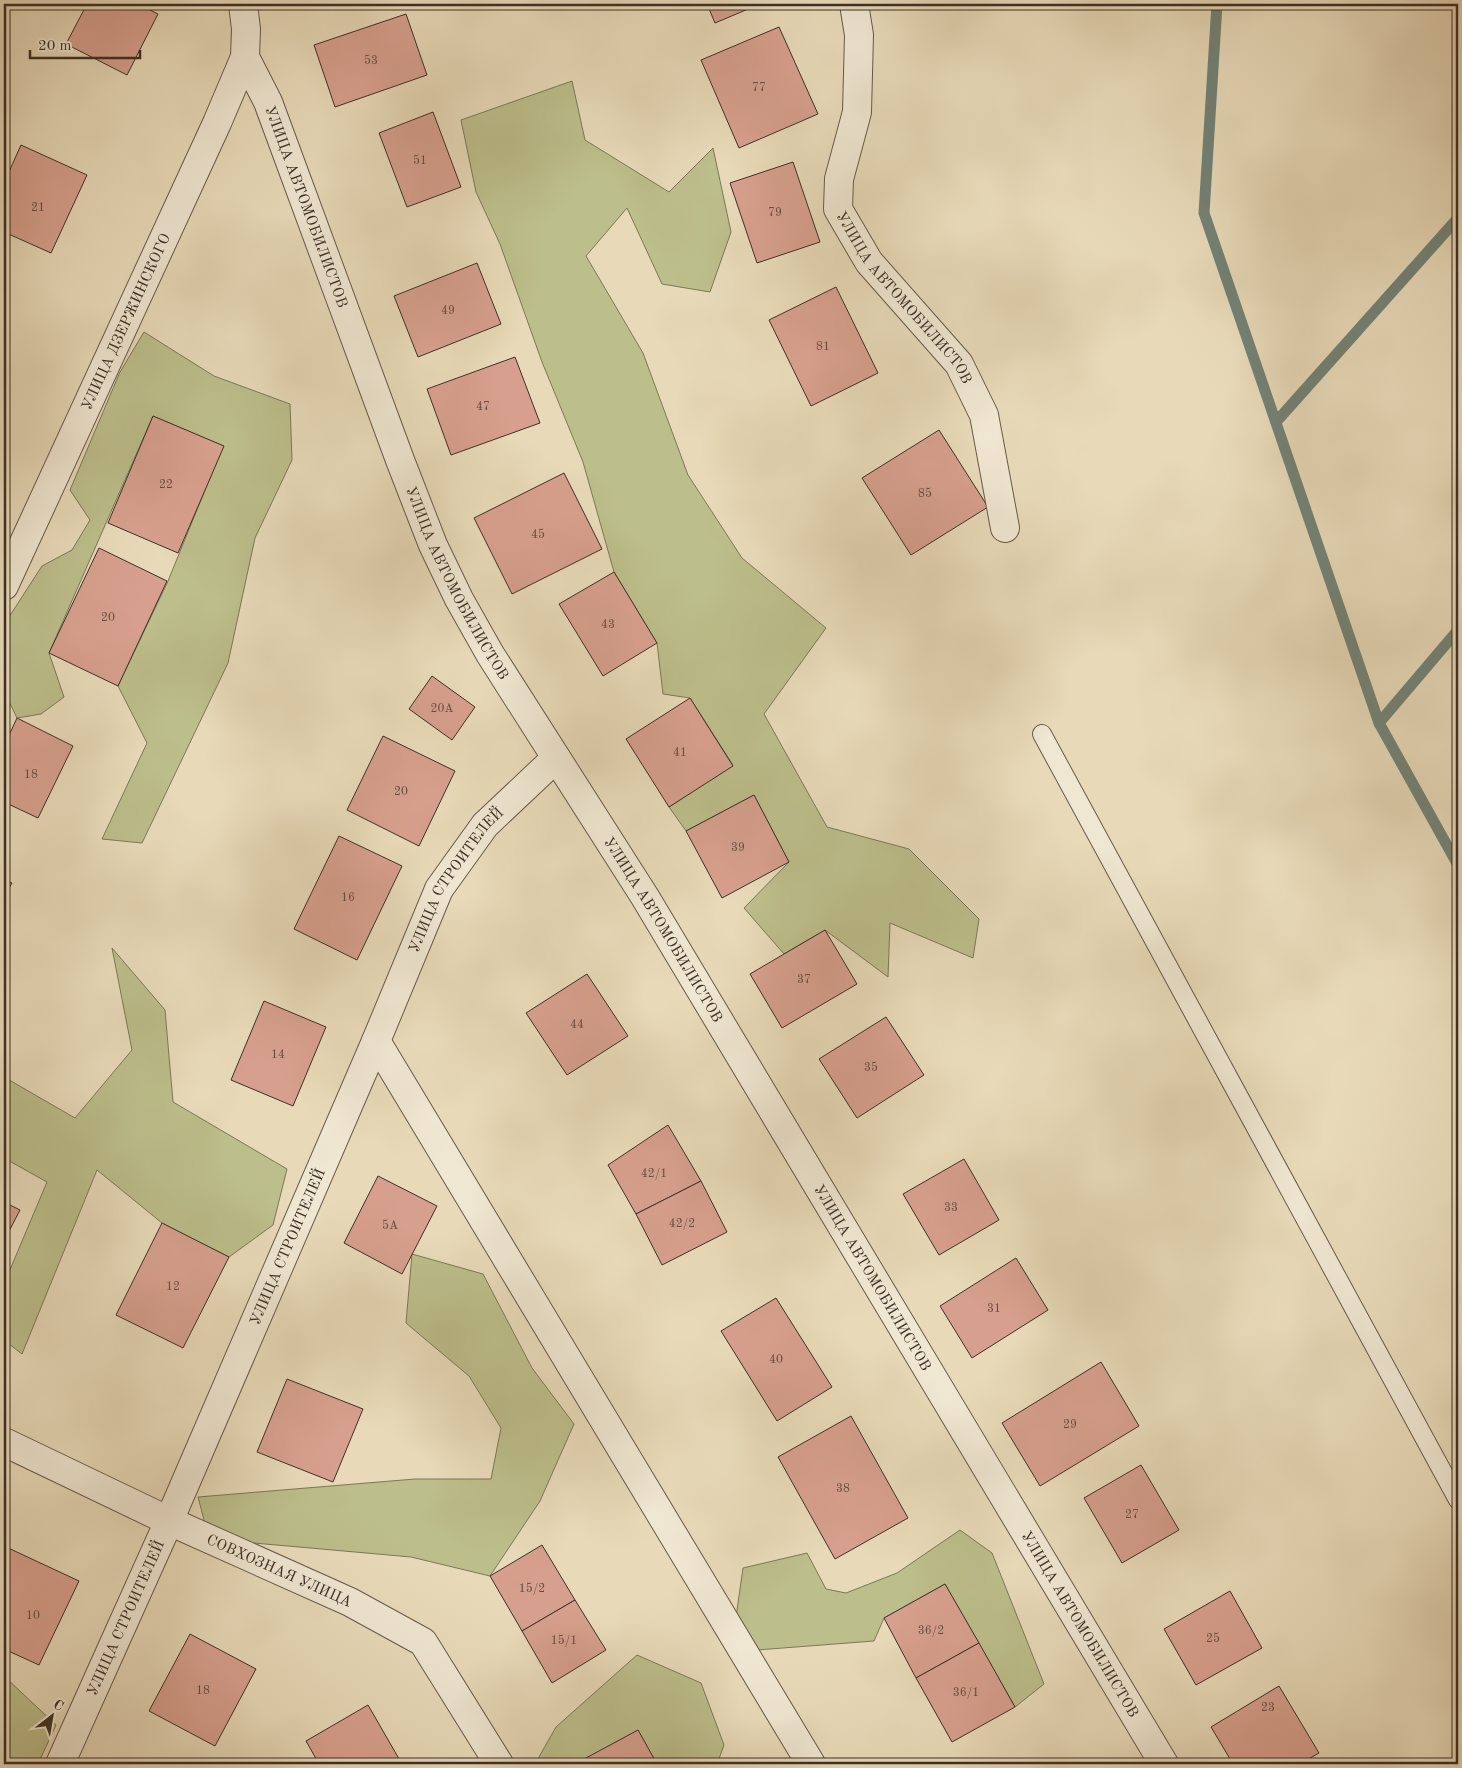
<svg xmlns="http://www.w3.org/2000/svg" width="1462" height="1768" font-family="'Old Standard TT',serif">
<rect width="100%" height="100%" fill="#e8dab9"/>
<filter id="stains"><feTurbulence type="fractalNoise" baseFrequency=".004" numOctaves="4"/><feColorMatrix values="0 0 0 0 .2 0 0 0 0 .09 0 0 0 0 .02 0 0 0 .5 -.17"/></filter>
<radialGradient id="worn" r=".72"><stop offset=".6" stop-color="#630" stop-opacity="0"/><stop offset="1" stop-color="#630" stop-opacity=".3"/></radialGradient>
<g fill="#bcbe8b" stroke="#7c7759">
<polygon points="572,81 585,140 669,192 713,148 731,232 710,292 662,284 627,208 586,256 643,353 688,475 742,558 826,628 764,714 827,827 909,849 979,919 973,958 890,923 888,977 825,930 784,954 744,908 789,862 754,795 686,831 669,807 733,765 690,698 663,694 657,643 614,572 583,462 542,362 500,244 476,192 461,120"/>
<polygon points="144,332 214,376 290,404 292,460 255,538 228,663 142,843 102,839 147,743 118,686 168,581 223,446 153,416 49,653 64,697 41,714 17,718 4,691 4,635 9,617 42,566 72,550 90,520 70,490 120,372"/>
<polygon points="112,948 165,1010 173,1102 287,1169 273,1225 229,1257 162,1223 97,1170 22,1354 4,1340 4,1284 47,1182 4,1158 4,1077 75,1118 132,1050"/>
<polygon points="412,1254 483,1274 532,1368 574,1424 540,1501 490,1576 411,1557 209,1539 198,1497 415,1479 491,1479 501,1428 469,1376 406,1323"/>
<polygon points="960,1530 992,1553 1044,1684 1015,1707 945,1584 884,1618 874,1641 731,1652 743,1568 807,1553 826,1589 846,1593 897,1573"/>
<polygon points="637,1655 701,1683 724,1745 717,1764 657,1764 638,1730 587,1758 590,1764 535,1764 556,1727"/>
<polygon points="4,1676 56,1725 38,1764 4,1764 4,1736 9,1725 4,1722"/>
</g>
<g fill="none" stroke-linecap="round" stroke-linejoin="round">
<g stroke="#738377" stroke-width="11">
<polyline points="1217,4 1204,213 1379,723 1458,865"/>
<polyline points="1276,422 1458,218"/>
<polyline points="1379,723 1458,630"/>
</g>
</g>
<g fill="#d7a08e" stroke="#3c3027">
<polygon points="87,4 138,4 158,14 127,75 66,44"/>
<polygon points="707,4 760,4 715,23"/>
<polygon points="406,14 427,75 335,107 314,45"/>
<polygon points="779,27 818,114 739,148 701,60"/>
<polygon points="433,112 461,187 407,207 379,133"/>
<polygon points="21,145 87,175 51,253 4,232 4,183"/>
<polygon points="793,162 820,242 757,263 730,183"/>
<polygon points="477,263 501,324 418,357 394,296"/>
<polygon points="836,287 878,373 811,406 769,320"/>
<polygon points="515,357 540,423 451,455 427,389"/>
<polygon points="153,416 224,446 178,553 108,523"/>
<polygon points="939,430 988,507 911,555 862,478"/>
<polygon points="564,473 602,549 512,594 474,518"/>
<polygon points="99,548 167,581 118,686 49,653"/>
<polygon points="614,572 657,643 603,676 559,604"/>
<polygon points="432,676 475,707 452,740 409,709"/>
<polygon points="690,698 733,766 669,807 626,739"/>
<polygon points="17,718 73,746 38,818 4,802 4,746"/>
<polygon points="383,736 455,771 419,846 347,810"/>
<polygon points="754,795 789,862 722,898 686,831"/>
<polygon points="339,836 402,866 357,960 294,929"/>
<polygon points="4,879 12,883 4,897"/>
<polygon points="825,930 857,984 782,1028 750,974"/>
<polygon points="587,974 628,1036 567,1075 526,1013"/>
<polygon points="264,1001 326,1027 293,1106 231,1080"/>
<polygon points="886,1017 924,1075 857,1118 819,1059"/>
<polygon points="668,1125 701,1181 636,1214 608,1165"/>
<polygon points="964,1159 999,1220 939,1255 903,1194"/>
<polygon points="378,1176 437,1206 402,1274 344,1243"/>
<polygon points="701,1181 727,1232 662,1265 636,1214"/>
<polygon points="4,1202 20,1210 4,1241"/>
<polygon points="162,1223 229,1257 183,1348 116,1315"/>
<polygon points="1016,1258 1048,1310 972,1358 940,1306"/>
<polygon points="776,1298 832,1387 777,1421 721,1331"/>
<polygon points="1101,1362 1139,1426 1040,1486 1002,1423"/>
<polygon points="287,1379 363,1409 333,1482 257,1452"/>
<polygon points="851,1416 908,1518 835,1559 778,1457"/>
<polygon points="1141,1465 1179,1530 1122,1563 1084,1498"/>
<polygon points="542,1545 575,1600 522,1631 490,1576"/>
<polygon points="4,1546 79,1581 39,1665 4,1649"/>
<polygon points="945,1584 979,1643 916,1678 884,1618"/>
<polygon points="1230,1591 1262,1648 1196,1685 1164,1629"/>
<polygon points="575,1600 606,1650 552,1683 522,1631"/>
<polygon points="190,1634 256,1669 215,1746 149,1711"/>
<polygon points="979,1643 1015,1707 952,1742 916,1678"/>
<polygon points="1279,1686 1319,1753 1300,1764 1233,1764 1211,1727"/>
<polygon points="368,1705 402,1764 319,1764 306,1741"/>
<polygon points="638,1730 657,1764 590,1764 586,1758"/>
</g>
<g fill="none" stroke-linecap="round" stroke-linejoin="round">
<g stroke="#675a4c" stroke-width="20">
<polyline id="lane" points="1042,734 1458,1500"/>
</g>
<g stroke="#675a4c" stroke-width="30">
<g id="street">
<path id="s1" d="M 854,4 L 859,35 L 857,112 L 839,179 L 838,209 L 869,262 L 959,364 L 984,415 L 1005,528"/>
<path id="s2" d="M 245,57 L 268,102 L 400,460 L 433,545 L 459,599 L 490,654 L 645,897 L 1164,1764"/>
<path id="s3" d="M 4,586 L 217,123 L 245,57 L 246,29 L 243,4"/>
<polyline points="376,1041 811,1764"/>
<path id="s4" d="M 4,1442 L 169,1521 L 350,1602 L 423,1642 L 499,1764"/>
<path id="s5" d="M 60,1764 L 169,1521 L 376,1041 L 439,889 L 485,825 L 556,758"/>
</g>
</g>
<use href="#lane" stroke="#f0e7d2" stroke-width="18"/>
<use href="#street" stroke="#f0e7d2" stroke-width="28"/>
</g>
<g text-anchor="middle" stroke-width="5" stroke-linejoin="round" paint-order="stroke">
<g font-size="12" fill="#634c41">
<text x="371" y="64">53</text>
<text x="759" y="91">77</text>
<text x="420" y="164">51</text>
<text x="38" y="211">21</text>
<text x="775" y="216">79</text>
<text x="448" y="314">49</text>
<text x="823" y="350">81</text>
<text x="483" y="410">47</text>
<text x="166" y="488">22</text>
<text x="925" y="497">85</text>
<text x="538" y="538">45</text>
<text x="108" y="621">20</text>
<text x="608" y="628">43</text>
<text x="442" y="712">20А</text>
<text x="680" y="756">41</text>
<text x="31" y="778">18</text>
<text x="401" y="795">20</text>
<text x="738" y="851">39</text>
<text x="348" y="901">16</text>
<text x="804" y="983">37</text>
<text x="577" y="1028">44</text>
<text x="278" y="1058">14</text>
<text x="871" y="1071">35</text>
<text x="654" y="1177">42/1</text>
<text x="951" y="1211">33</text>
<text x="682" y="1227">42/2</text>
<text x="390" y="1229">5А</text>
<text x="173" y="1290">12</text>
<text x="994" y="1312">31</text>
<text x="776" y="1363">40</text>
<text x="1070" y="1428">29</text>
<text x="843" y="1492">38</text>
<text x="1132" y="1518">27</text>
<text x="532" y="1592">15/2</text>
<text x="33" y="1619">10</text>
<text x="931" y="1634">36/2</text>
<text x="1213" y="1642">25</text>
<text x="564" y="1644">15/1</text>
<text x="203" y="1694">18</text>
<text x="966" y="1696">36/1</text>
<text x="1268" y="1711">23</text>
</g>
<g font-size="15" fill="#3c3027" stroke="#f0e7d2">
<text dy="5" stroke="none"><textPath href="#s2" startOffset="162">УЛИЦА АВТОМОБИЛИСТОВ</textPath></text>
<text dy="5" stroke="none"><textPath href="#s1" startOffset="319">УЛИЦА АВТОМОБИЛИСТОВ</textPath></text>
<text dy="5" stroke="none"><textPath href="#s3" startOffset="291">УЛИЦА ДЗЕРЖИНСКОГО</textPath></text>
<text dy="5" stroke="none"><textPath href="#s2" startOffset="568">УЛИЦА АВТОМОБИЛИСТОВ</textPath></text>
<text dy="5" stroke="none"><textPath href="#s5" startOffset="970">УЛИЦА СТРОИТЕЛЕЙ</textPath></text>
<text dy="5" stroke="none"><textPath href="#s2" startOffset="972">УЛИЦА АВТОМОБИЛИСТОВ</textPath></text>
<text dy="5" stroke="none"><textPath href="#s5" startOffset="565">УЛИЦА СТРОИТЕЛЕЙ</textPath></text>
<text dy="5" stroke="none"><textPath href="#s2" startOffset="1378">УЛИЦА АВТОМОБИЛИСТОВ</textPath></text>
<text dy="5" stroke="none"><textPath href="#s4" startOffset="304">СОВХОЗНАЯ УЛИЦА</textPath></text>
<text dy="5" stroke="none"><textPath href="#s5" startOffset="160">УЛИЦА СТРОИТЕЛЕЙ</textPath></text>
<text dy="5" stroke="none"><textPath href="#s2" startOffset="1782">УЛИЦА АВТОМОБИЛИСТОВ</textPath></text>
</g>
</g>
<rect width="1462" height="1768" fill="none" stroke="#e8dab9" stroke-width="20"/>
<rect x="5" y="5" width="1452" height="1758" fill="none" stroke="#3c3027" stroke-width="2.5"/>
<rect x="10" y="10" width="1442" height="1748" fill="none" stroke="#3c3027"/>
<g transform="translate(52 1716) rotate(31)" stroke="#f0e7d2" stroke-width="4" paint-order="stroke">
<path d="M0-4L9 19L0 12L-9 19Z" fill="#3c3027"/>
<text y="-8" font-size="14" font-weight="bold" text-anchor="middle" fill="#3c3027">С</text>
</g>
<path d="M30 50v8h110v-8" fill="none" stroke="#3c3027" stroke-width="2.5"/>
<text x="38" y="50" font-size="15" fill="#3c3027" stroke="#f0e7d2" stroke-width="4" paint-order="stroke">20 m</text>
<rect width="100%" height="100%" filter="url(#stains)"/>
<rect width="100%" height="100%" fill="url(#worn)"/>
</svg>
